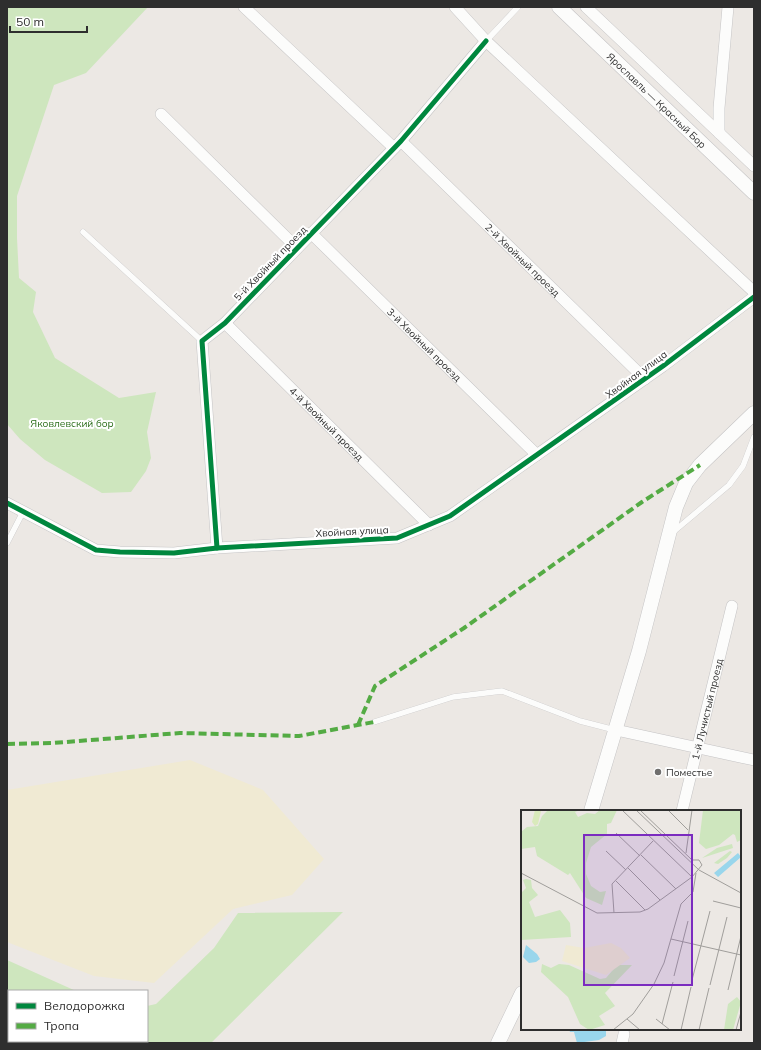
<svg xmlns="http://www.w3.org/2000/svg" width="761" height="1050" font-family="Mulish,sans-serif">
<rect width="100%" height="100%" fill="#ece8e4"/>
<g fill="#cee6be">
<polygon points="7,7 148,7 86,73 54,85 17,196 17,238 19,278 36,292 33,312 55,358 119,398 156,392 147,432 151,458 146,471 131,492 102,493 45,460 20,439 7,424"/>
<polygon points="343,912 211,1043 7,1043 7,960 76,991 9,991 9,1041 147,1041 147,1006 156,1004 214,948 238,913"/>
</g>
<polygon fill="#f0ead3" points="190,760 263,790 324,859 292,895 233,909 154,983 94,976 7,942 7,790"/>
<polygon fill="#99d6ec" points="569,1029 606,1029 606,1036 599,1040 577,1043 574,1032 570,1032"/>
<g fill="none" stroke-linecap="round" stroke-linejoin="round">
<g stroke="#c5c4c5" stroke-width="6">
<g id="service">
<polyline points="486,41 518,7"/>
<polyline points="83,232 202,341"/>
<polyline points="672,533 729,485 743,466 754,437"/>
<polyline points="7,543 23,512"/>
<polyline points="374,722 453,697 502,691 580,721 615,730"/>
</g>
</g>
<g stroke="#c5c4c5" stroke-width="12">
<g id="minor">
<polyline points="244,7 394,148"/>
<polyline points="455,7 486,41 754,292"/>
<polyline points="586,7 754,166"/>
<polyline points="161,114 297,248"/>
<polyline points="719,133 719,108 728,7"/>
<path id="s1" d="M 401,141 L 645,379"/>
<path id="s2" d="M 311,233 L 537,455"/>
<path id="s3" d="M 225,323 L 429,525"/>
<polyline points="7,503 96,550 120,552 174,553 217,548 397,538 450,516 663,366 754,297"/>
<polyline points="217,548 202,341 225,323 401,141 486,41"/>
<polyline points="616,730 754,760"/>
<path id="s4" d="M 682,811 L 732,606"/>
<polyline points="622,1043 624,1034"/>
</g>
</g>
<g stroke="#c5c4c5" stroke-width="15">
<g id="tertiary">
<path id="s5" d="M 559,7 L 754,193"/>
<polyline points="591,811 639,651 676,507 686,483 700,465 754,413"/>
<polyline points="498,1043 522,993"/>
</g>
</g>
<use href="#service" stroke="#fcfcfb" stroke-width="5.5"/>
<use href="#minor" stroke="#fcfcfb" stroke-width="11"/>
<use href="#tertiary" stroke="#fcfcfb" stroke-width="14"/>
<g stroke="#54ab44" stroke-width="4" stroke-dasharray="8 4" stroke-linecap="butt">
<polyline points="358,725 375,686 464,628 642,502 700,465"/>
<polyline points="7,744 53,743 180,733 299,736 374,722"/>
</g>
<g stroke="#fff" stroke-width="8">
<g id="cycleway">
<polyline points="7,503 96,550 120,552 174,553 217,548 397,538 450,516 663,366 754,297"/>
<polyline points="217,548 202,341 225,323 401,141 486,41"/>
</g>
</g>
<use href="#cycleway" stroke="#00873e" stroke-width="5"/>
</g>
<circle fill="#706f6e" stroke="#fff" stroke-width="1.5" cx="658" cy="772" r="4"/>
<g text-anchor="middle" stroke-width="4" stroke-linejoin="round" paint-order="stroke">
<g font-size="10" fill="#2e2e2e" stroke="#fff">
<text dy="4" stroke="none"><textPath href="#s5" startOffset="135">Ярославль — Красный Бор</textPath></text>
<text dy="4" stroke="none"><textPath href="#s1" startOffset="170">2-й Хвойный проезд</textPath></text>
<text transform="translate(270 263) rotate(-46)" y="4">5-й Хвойный проезд</text>
<text dy="4" stroke="none"><textPath href="#s2" startOffset="159">3-й Хвойный проезд</textPath></text>
<text transform="translate(636 374) rotate(-36)" y="4">Хвойная улица</text>
<text dy="4" stroke="none"><textPath href="#s3" startOffset="143">4-й Хвойный проезд</textPath></text>
<text transform="translate(352 531) rotate(-3)" y="4">Хвойная улица</text>
<text dy="4" stroke="none"><textPath href="#s4" startOffset="105">1-й Лучистый проезд</textPath></text>
</g>
<g font-size="10" fill="#2c6e1b" stroke="#fff">
<text x="72" y="427">Яковлевский бор</text>
</g>
<g font-size="10" fill="#2e2e2e" stroke="#fff" text-anchor="start">
<text x="666" y="776">Поместье</text>
</g>
</g>
<g transform="translate(521 810)">
<rect width="220" height="220" fill="#ece8e4"/>
<path d="M 27,0 L 59,0 L 54,2 L 57,7 L 66,3 L 74,4 L 79,0 L 96,0 L 90,13 L 86,14 L 86,24 L 70,37 L 65,53 L 65,64 L 70,76 L 79,82 L 85,81 L 81,95 L 65,88 L 49,63 L 47,65 L 16,46 L 14,37 L 0,39 L 0,22 L 6,17 L 17,16 L 21,6 ZM 182,0 L 220,0 L 220,30 L 216,32 L 214,25 L 212,24 L 198,35 L 185,39 L 178,33 ZM 211,34 L 212,38 L 181,48 L 196,38 ZM 209,41 L 211,42 L 206,48 L 197,54 L 193,53 ZM 5,69 L 10,70 L 11,78 L 17,85 L 8,92 L 14,107 L 39,100 L 49,113 L 50,127 L 0,130 L 0,83 L 5,78 L 2,70 ZM 21,154 L 30,158 L 38,154 L 48,155 L 79,169 L 85,168 L 96,155 L 111,155 L 84,183 L 94,196 L 78,206 L 84,215 L 68,220 L 59,214 L 47,187 L 20,162 ZM 216,187 L 220,192 L 212,220 L 203,220 L 207,194 Z" fill="#cee6be"/>
<path d="M 90,133 L 100,138 L 109,148 L 85,165 L 41,151 L 45,135 L 63,138 Z" fill="#f0ead3"/>
<path d="M 14,0 L 20,1 L 17,14 L 14,16 L 11,12 Z" fill="#d9eabb"/>
<path d="M 217,43 L 220,47 L 197,67 L 193,63 ZM 5,135 L 16,144 L 19,149 L 15,152 L 8,153 L 2,147 Z" fill="#99d6ec"/>
<path fill="none" stroke="#a09e9b" stroke-width="1" d="M 101,0 L 171,67M 115,0 L 178,60 L 220,83M 147,0 L 167,20M 95,23 L 119,46M 85,41 L 105,60M 165,43 L 171,0M 120,45 L 155,79M 107,58 L 139,90M 0,63 L 76,103 L 119,102 L 127,99 L 171,67 L 181,55 L 178,50 L 171,50 L 119,0M 95,71 L 124,100M 192,91 L 220,98M 93,103 L 91,74 L 132,31M 150,129 L 220,145M 153,166 L 167,111M 171,170 L 189,101M 189,175 L 206,107M 207,180 L 220,126M 106,209 L 119,220M 135,209 L 149,220M 141,214 L 152,172M 92,220 L 112,204 L 133,174 L 143,153 L 160,94 L 172,82 L 175,63M 160,220 L 170,177M 178,220 L 188,178M 215,220 L 220,202"/>
<path fill="#7b2cbf" fill-opacity="0.15" stroke="#7b2cbf" stroke-width="2" d="M 63,25 L 171,25 L 171,175 L 63,175 Z"/>
<rect width="220" height="220" fill="none" stroke="#2e2e2e" stroke-width="2"/>
</g>
<rect width="761" height="1050" fill="none" stroke="#2e2e2e" stroke-width="16"/>
<rect x="8" y="990" width="140" height="52" fill="#ffffff" stroke="#ababab"/>
<rect x="16" y="1003" width="20" height="6" fill="#00873e" stroke="#ababab"/>
<text x="44" y="1010" font-size="12" fill="#2e2e2e">Велодорожка</text>
<rect x="16" y="1023" width="20" height="6" fill="#54ab44" stroke="#ababab"/>
<text x="44" y="1030" font-size="12" fill="#2e2e2e">Тропа</text>
<path d="M10 26v6h77v-6" fill="none" stroke="#2e2e2e" stroke-width="2"/>
<text x="16" y="26" font-size="12" fill="#2e2e2e" stroke="#ffffff" stroke-width="3" paint-order="stroke">50 m</text>
</svg>
